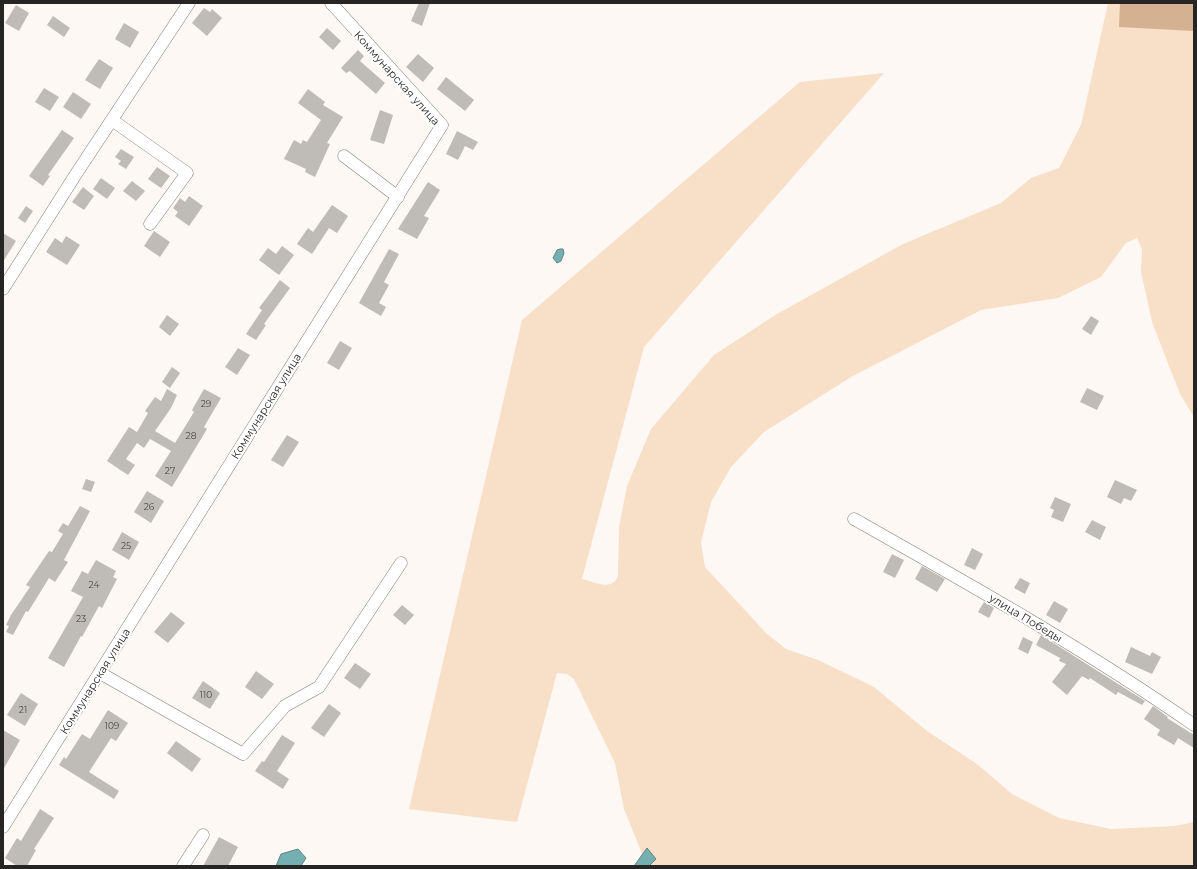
<svg xmlns="http://www.w3.org/2000/svg" width="1197" height="869" font-family="Montserrat,sans-serif">
<rect width="100%" height="100%" fill="#fdf8f3"/>
<path fill="#f7dfc8" d="M 1108,3 L 1194,3 L 1194,417 L 1180,394 L 1152,322 L 1141,272 L 1142,249 L 1137,238 L 1126,243 L 1101,277 L 1058,298 L 981,310 L 851,377 L 764,432 L 731,467 L 711,502 L 701,543 L 705,567 L 766,633 L 786,649 L 818,660 L 874,687 L 927,731 L 977,764 L 1012,794 L 1059,818 L 1111,829 L 1175,826 L 1194,822 L 1194,866 L 647,866 L 624,809 L 615,763 L 574,679 L 567,674 L 557,673 L 517,822 L 409,809 L 522,320 L 800,82 L 884,73 L 644,347 L 582,579 C 594,582 614,592 618,575 L 619,527 L 627,486 L 651,429 L 714,355 L 777,314 L 903,244 L 1001,203 L 1031,178 L 1059,168 L 1081,125 Z"/>
<polygon fill="#d4b190" points="1120,3 1194,3 1194,31 1119,27"/>
<g fill="#74afb1" stroke="#5d8687">
<polygon points="560,249 563,249 564,253 561,261 557,263 553,258 557,250"/>
<polygon points="647,848 656,859 649,866 634,866"/>
<polygon points="298,849 306,858 301,866 276,866 281,854"/>
</g>
<g fill="#bfbbb6">
<polygon points="419,3 430,3 422,26 411,21"/>
<polygon points="16,5 29,13 19,31 5,23"/>
<polygon points="204,8 210,12 212,9 222,18 207,36 192,23"/>
<polygon points="53,16 70,28 64,37 47,25"/>
<polygon points="124,23 139,32 130,48 115,39"/>
<polygon points="327,28 341,41 333,50 319,37"/>
<polygon points="358,50 364,56 360,61 385,83 376,94 350,71 346,73 341,68"/>
<polygon points="418,54 434,68 423,82 406,67"/>
<polygon points="99,59 113,68 100,89 85,80"/>
<polygon points="446,77 474,100 465,111 437,89"/>
<polygon points="44,88 59,97 50,111 35,102"/>
<polygon points="308,89 325,102 323,105 343,117 327,143 330,144 315,177 305,172 306,169 284,159 294,140 301,144 303,140 307,142 321,120 298,103"/>
<polygon points="73,92 91,104 81,119 63,107"/>
<polygon points="380,110 393,115 384,144 370,140"/>
<polygon points="62,130 74,138 48,175 50,176 43,186 29,176"/>
<polygon points="457,131 478,142 473,150 465,146 458,160 446,154"/>
<polygon points="121,149 134,157 126,169 118,164 121,161 115,157"/>
<polygon points="157,167 170,176 161,188 148,179"/>
<polygon points="101,178 115,188 107,199 93,189"/>
<polygon points="132,181 145,191 136,201 123,191"/>
<polygon points="428,182 440,190 424,216 429,218 417,239 398,229"/>
<polygon points="83,187 94,196 84,210 72,202"/>
<polygon points="189,196 203,206 189,226 175,216 178,212 173,208 180,198 185,202"/>
<polygon points="332,205 348,216 337,233 329,228 312,254 297,244 308,228 313,232"/>
<polygon points="26,206 33,211 25,223 18,218"/>
<polygon points="154,231 170,242 160,257 144,246"/>
<polygon points="3,233 16,241 3,262"/>
<polygon points="66,236 80,245 67,265 46,252 55,238 62,243"/>
<polygon points="282,246 294,255 279,275 259,260 268,248 276,254"/>
<polygon points="389,249 399,254 384,282 389,285 379,303 386,307 381,316 359,303"/>
<polygon points="280,280 290,288 264,324 266,325 256,340 246,334 262,310 259,308"/>
<polygon points="167,315 179,324 170,336 159,327"/>
<polygon points="1091,316 1099,321 1091,335 1082,329"/>
<polygon points="340,341 352,348 339,370 327,363"/>
<polygon points="238,348 250,355 237,375 225,367"/>
<polygon points="172,367 180,373 170,388 162,382"/>
<polygon points="1087,388 1104,396 1097,410 1080,402"/>
<polygon points="167,389 177,395 171,408 155,431 175,443 194,412 192,410 204,389 221,398 204,427 207,429 172,487 155,476 171,451 150,439 144,448 137,443 126,459 135,465 128,475 107,461 129,427 137,432 148,413 145,411 155,397 161,401"/>
<polygon points="287,435 299,442 283,467 271,460"/>
<polygon points="86,479 95,482 91,492 82,489"/>
<polygon points="1115,480 1137,490 1131,501 1124,498 1121,504 1107,497"/>
<polygon points="147,491 164,501 151,523 134,512"/>
<polygon points="1055,497 1071,504 1063,522 1051,517 1054,510 1050,508"/>
<polygon points="80,506 90,511 64,560 68,562 55,582 49,578 28,612 26,611 13,635 6,632 9,626 6,625 11,615 30,587 26,585 49,551 52,552 63,534 58,531 63,523 68,526"/>
<polygon points="1092,520 1106,527 1100,540 1085,532"/>
<polygon points="122,532 139,542 129,560 112,550"/>
<polygon points="972,548 983,554 975,570 964,565"/>
<polygon points="892,554 904,560 895,578 883,572"/>
<polygon points="96,560 116,571 113,577 117,579 102,608 99,606 82,637 81,636 64,667 48,658 83,597 71,591 82,571 88,574"/>
<polygon points="922,566 945,579 937,592 915,579"/>
<polygon points="1020,578 1030,583 1025,594 1014,588"/>
<polygon points="1054,601 1068,609 1060,623 1046,615"/>
<polygon points="984,602 994,608 989,618 978,612"/>
<polygon points="402,605 414,615 405,625 393,615"/>
<polygon points="171,612 185,623 168,643 154,632"/>
<polygon points="1041,635 1145,701 1142,705 1118,692 1116,695 1090,678 1089,680 1082,676 1067,695 1052,682 1066,664 1059,661 1060,658 1036,645"/>
<polygon points="1023,637 1033,642 1028,654 1018,649"/>
<polygon points="1131,647 1150,656 1152,652 1161,657 1152,674 1125,662"/>
<polygon points="355,663 371,674 360,689 344,678"/>
<polygon points="256,671 274,684 262,699 245,687"/>
<polygon points="203,681 220,693 210,709 192,698"/>
<polygon points="21,693 38,704 25,726 7,715"/>
<polygon points="329,704 341,713 324,737 311,728"/>
<polygon points="1153,706 1168,717 1167,718 1194,735 1194,748 1178,738 1174,745 1157,735 1160,730 1144,719"/>
<polygon points="108,710 128,723 116,741 111,738 89,772 119,791 114,799 59,765 64,757 66,759 82,734 90,739"/>
<polygon points="3,730 20,740 3,770"/>
<polygon points="282,735 295,743 277,771 289,779 283,789 255,771 262,761 264,762"/>
<polygon points="176,741 201,759 192,772 167,753"/>
<polygon points="40,809 54,818 34,849 36,850 27,866 17,866 5,858 17,838 21,841"/>
<polygon points="219,837 238,847 228,866 203,866"/>
</g>
<g fill="none" stroke-linecap="round" stroke-linejoin="round">
<g stroke="#847f7b" stroke-width="13">
<g id="street">
<polyline points="112,120 187,173 150,224"/>
<polyline points="344,156 398,197"/>
<polyline points="3,289 76,174 189,3"/>
<path d="M 854,519 C 969,584 1085,649 1194,725"/>
<polyline points="100,673 243,754 285,706 319,687 401,563"/>
<polyline points="3,827 442,125 331,3"/>
<polyline points="183,866 203,835"/>
</g>
</g>
<use href="#street" stroke="#fff" stroke-width="12"/>
</g>
<g text-anchor="middle" stroke-width="4" stroke-linejoin="round" paint-order="stroke">
<g font-size="9" fill="#4d4a48">
<text x="206" y="407">29</text>
<text x="191" y="439">28</text>
<text x="170" y="474">27</text>
<text x="149" y="510">26</text>
<text x="126" y="549">25</text>
<text x="94" y="588">24</text>
<text x="81" y="622">23</text>
<text x="206" y="698">110</text>
<text x="23" y="713">21</text>
<text x="112" y="729">109</text>
</g>
<g font-size="11" fill="#272524" stroke="#fff">
<text transform="translate(397 78) rotate(48)" y="4">Коммунарская улица</text>
<text transform="translate(266 406) rotate(-58)" y="4">Коммунарская улица</text>
<text transform="translate(1026 618) rotate(31)" y="4">улица Победы</text>
<text transform="translate(95 681) rotate(-58)" y="4">Коммунарская улица</text>
</g>
</g>
<rect width="1197" height="869" fill="none" stroke="#272524" stroke-width="8"/>
</svg>
